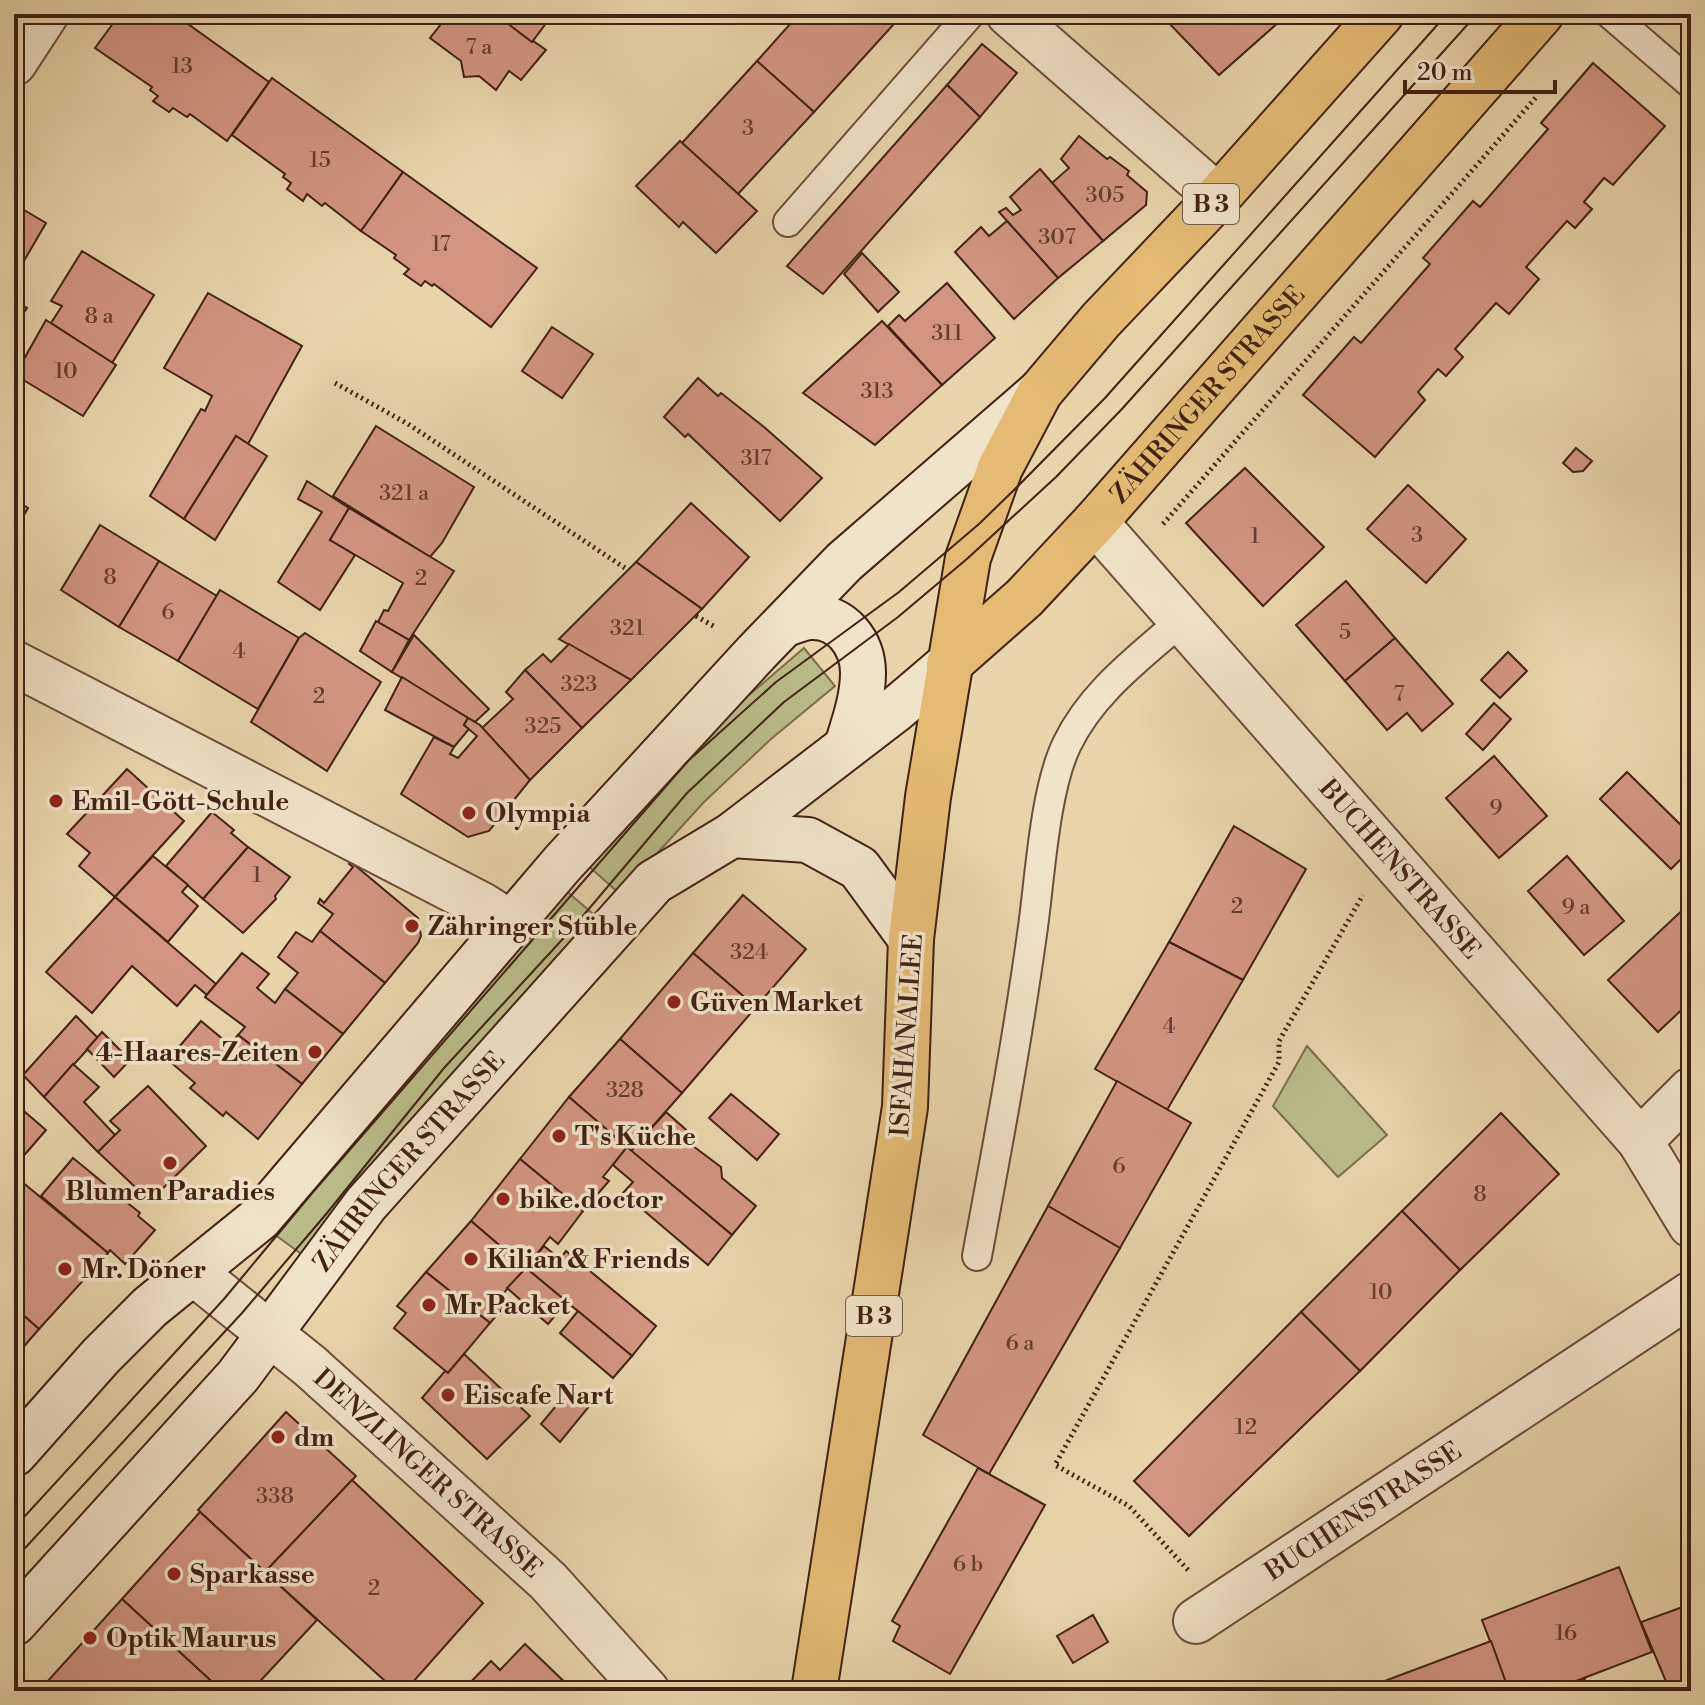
<svg xmlns="http://www.w3.org/2000/svg" width="1705" height="1705" font-family="'Libre Bodoni',serif">
<rect width="100%" height="100%" fill="#e8d5aa"/>
<filter id="stains"><feTurbulence type="fractalNoise" baseFrequency=".0025" numOctaves="4"/><feColorMatrix values="0 0 0 0 .2 0 0 0 0 .09 0 0 0 0 .02 0 0 0 .5 -.17"/></filter>
<radialGradient id="worn" r=".72"><stop offset=".6" stop-color="#630" stop-opacity="0"/><stop offset="1" stop-color="#630" stop-opacity=".3"/></radialGradient>
<g fill="#b9bc87" stroke="#7d6e4d" stroke-width="2">
<polygon points="804,648 835,686 771,739 704,802 620,894 585,863 734,708"/>
<polygon points="564,889 598,918 304,1256 274,1234"/>
<polygon points="1307,1046 1387,1135 1338,1177 1273,1106"/>
</g>
<g fill="#d39580" stroke="#412113" stroke-width="2">
<polygon points="120,14 174,14 269,82 227,141 190,114 187,117 173,108 169,112 153,101 158,96 150,90 152,87 95,48"/>
<polygon points="449,14 495,14 546,50 521,80 509,71 496,90 479,76 464,77 461,61 430,38"/>
<polygon points="495,14 553,14 532,42"/>
<polygon points="799,14 903,14 814,112 757,61"/>
<polygon points="1165,14 1288,14 1219,75 1162,16"/>
<polygon points="982,44 1017,73 980,117 947,85"/>
<polygon points="757,61 814,112 738,194 682,143"/>
<polygon points="1593,63 1665,126 1613,185 1604,178 1584,202 1592,209 1575,228 1567,221 1526,267 1539,279 1509,314 1496,303 1455,349 1463,357 1446,376 1438,369 1418,392 1425,400 1375,457 1303,395 1354,337 1361,343 1430,264 1423,258 1473,201 1480,207 1548,129 1541,123"/>
<polygon points="272,78 403,172 361,231 325,203 322,206 307,194 303,201 287,189 291,183 283,177 285,174 232,135"/>
<polygon points="947,85 980,117 823,294 787,266"/>
<polygon points="1079,136 1107,159 1110,157 1129,171 1127,175 1147,192 1146,205 1103,241 1052,183 1069,168 1061,159"/>
<polygon points="680,141 757,211 716,253 683,222 679,227 636,186"/>
<polygon points="1040,169 1103,241 1058,278 999,212 1006,208 1013,215 1021,210 1010,197"/>
<polygon points="403,172 537,268 491,327 434,284 432,286 425,281 421,286 404,274 409,269 394,258 396,255 361,231"/>
<polygon points="14,204 46,223 14,278"/>
<polygon points="1007,221 1058,278 1014,319 955,252 981,227 989,236"/>
<polygon points="82,251 154,295 112,363 51,323 62,306 51,301"/>
<polygon points="862,253 899,292 878,312 844,274"/>
<polygon points="947,283 995,338 942,385 888,326 899,315 905,321"/>
<polygon points="208,293 302,346 248,444 236,436 184,519 150,496 201,409 205,411 212,396 164,368"/>
<polygon points="14,300 27,308 14,327"/>
<polygon points="46,320 116,365 83,416 15,375"/>
<polygon points="882,321 942,385 875,445 803,393"/>
<polygon points="552,327 593,354 562,398 522,371"/>
<polygon points="698,378 718,396 721,393 764,427 822,478 780,521 688,434 685,437 664,417"/>
<polygon points="376,426 474,487 442,543 430,557 333,496"/>
<polygon points="236,436 267,456 215,540 184,519"/>
<polygon points="1576,448 1592,461 1583,471 1573,472 1563,463"/>
<polygon points="1245,468 1324,547 1263,606 1186,523"/>
<polygon points="307,481 349,508 330,540 355,555 320,610 278,582 322,512 298,499"/>
<polygon points="1408,485 1466,539 1426,583 1367,529"/>
<polygon points="14,499 28,508 14,532"/>
<polygon points="691,503 749,557 702,609 636,562"/>
<polygon points="349,508 454,571 409,640 378,622 384,610 388,611 403,583 330,540"/>
<polygon points="100,525 159,561 119,627 61,590"/>
<polygon points="159,561 217,596 178,661 119,627"/>
<polygon points="636,562 702,609 631,680 559,639"/>
<polygon points="1346,581 1395,638 1345,681 1296,625"/>
<polygon points="220,590 299,638 258,709 178,661"/>
<polygon points="376,621 409,640 392,672 360,651"/>
<polygon points="305,633 381,682 327,771 251,722 299,638"/>
<polygon points="414,635 489,709 475,722 392,672"/>
<polygon points="1395,638 1453,704 1422,731 1407,713 1387,730 1345,681"/>
<polygon points="569,644 631,680 582,728 525,670 543,654 551,662"/>
<polygon points="1508,652 1527,671 1500,698 1481,680"/>
<polygon points="525,670 582,728 530,780 482,728 513,699 506,692"/>
<polygon points="402,677 468,718 464,725 469,729 454,747 385,710"/>
<polygon points="1494,703 1511,719 1483,750 1466,734"/>
<polygon points="468,718 480,725 530,780 489,831 468,837 401,794 434,737 454,747 450,754 458,758 477,736 464,725"/>
<polygon points="1494,756 1547,816 1499,858 1446,798"/>
<polygon points="127,769 184,821 115,897 79,866 90,853 67,834"/>
<polygon points="1627,772 1691,835 1691,849 1671,869 1600,799"/>
<polygon points="212,812 234,830 231,833 248,847 203,899 166,866"/>
<polygon points="1234,826 1306,869 1243,980 1169,942"/>
<polygon points="248,847 290,877 275,896 276,899 243,933 203,899"/>
<polygon points="153,856 188,885 182,892 198,906 168,942 115,897"/>
<polygon points="1567,856 1624,921 1584,955 1528,891"/>
<polygon points="351,862 418,918 421,936 418,943 385,983 320,931 333,914 318,903 320,899 324,903 353,867 349,864"/>
<polygon points="743,895 806,949 756,1007 693,953"/>
<polygon points="115,897 216,984 207,995 195,985 177,1006 132,966 92,1013 46,972"/>
<polygon points="1691,902 1691,1001 1658,1032 1608,980"/>
<polygon points="320,931 385,983 343,1034 285,989 298,973 278,957 296,932 312,942"/>
<polygon points="1169,942 1243,980 1167,1110 1095,1069"/>
<polygon points="242,953 269,974 257,988 275,1003 285,989 343,1034 302,1084 238,1035 245,1027 205,997"/>
<polygon points="693,953 756,1007 682,1093 620,1039"/>
<polygon points="76,1016 98,1038 44,1097 23,1075"/>
<polygon points="201,1021 230,1045 238,1035 302,1084 258,1139 226,1112 223,1116 190,1088 195,1083 168,1060"/>
<polygon points="102,1032 130,1060 114,1077 87,1049"/>
<polygon points="620,1039 682,1093 631,1151 569,1097"/>
<polygon points="73,1064 99,1087 84,1102 115,1135 98,1152 44,1097"/>
<polygon points="1117,1081 1191,1123 1120,1248 1048,1206"/>
<polygon points="148,1086 206,1146 150,1201 98,1152 120,1130 110,1121"/>
<polygon points="731,1094 779,1134 757,1160 709,1118"/>
<polygon points="569,1097 627,1147 603,1177 609,1181 583,1211 520,1159"/>
<polygon points="25,1112 46,1130 14,1167 14,1125"/>
<polygon points="666,1112 692,1135 693,1146 721,1167 722,1178 756,1206 732,1235 631,1151"/>
<polygon points="1501,1113 1559,1174 1460,1270 1402,1211"/>
<polygon points="627,1147 732,1235 708,1265 623,1193 633,1182 613,1165"/>
<polygon points="73,1158 140,1213 138,1216 155,1230 125,1264 110,1250 108,1253 41,1196"/>
<polygon points="520,1159 583,1211 558,1244 550,1237 526,1268 471,1221"/>
<polygon points="21,1181 108,1253 39,1329 14,1307 14,1190"/>
<polygon points="1048,1206 1120,1248 989,1474 923,1435"/>
<polygon points="1402,1211 1460,1270 1360,1371 1301,1312"/>
<polygon points="471,1221 526,1268 495,1303 503,1308 490,1323 426,1272"/>
<polygon points="544,1246 560,1259 566,1251 656,1326 632,1356 526,1268"/>
<polygon points="526,1268 567,1302 548,1324 507,1288"/>
<polygon points="426,1272 490,1323 448,1373 394,1328 406,1313 397,1306"/>
<polygon points="14,1307 39,1329 14,1358"/>
<polygon points="578,1311 632,1356 613,1378 560,1333"/>
<polygon points="1301,1312 1360,1371 1189,1536 1134,1481"/>
<polygon points="464,1354 530,1416 487,1459 422,1398 445,1371 448,1373"/>
<polygon points="570,1389 591,1404 560,1442 541,1424"/>
<polygon points="286,1412 356,1476 265,1572 198,1510"/>
<polygon points="978,1468 1045,1505 950,1674 893,1641 900,1626 892,1621"/>
<polygon points="352,1480 483,1603 405,1691 396,1691 265,1572"/>
<polygon points="200,1512 317,1620 251,1691 222,1691 122,1599"/>
<polygon points="1619,1567 1652,1652 1550,1691 1509,1691 1482,1620"/>
<polygon points="122,1599 222,1691 54,1691 46,1683"/>
<polygon points="1691,1604 1691,1691 1670,1691 1641,1622"/>
<polygon points="1093,1615 1108,1642 1073,1663 1057,1636"/>
<polygon points="1491,1641 1509,1691 1358,1691"/>
<polygon points="525,1644 574,1691 462,1691 491,1661 500,1670"/>
</g>
<g fill="none" stroke-linecap="round" stroke-linejoin="round">
<g stroke="#6b4e39" stroke-width="32">
<g id="lane">
<polyline points="1610,14 1691,84"/>
<polyline points="788,222 970,14"/>
<path d="M 977,1256 C 997,1149 1017,1042 1032,934 C 1040,880 1044,791 1067,744 C 1092,692 1139,658 1181,621"/>
</g>
</g>
<g stroke="#6b4e39" stroke-width="48">
<g id="street">
<polyline points="1009,14 1218,197"/>
<polyline points="14,63 46,14"/>
<path id="s1" d="M 1095,522 L 1640,1141 L 1691,1225"/>
<polyline points="14,663 482,905 512,924"/>
<polyline points="1640,1141 1691,1090"/>
<path id="s2" d="M 194,1273 L 310,1366 L 548,1581 L 647,1691"/>
<path id="s3" d="M 1196,1621 L 1691,1294"/>
</g>
</g>
<g stroke="#412113" stroke-width="48">
<g id="secondary">
<path d="M 786,624 C 794,621 802,618 810,617 C 842,615 863,644 863,673 C 863,698 854,723 847,746"/>
<polyline points="732,835 808,840 859,868 911,939"/>
<polyline points="14,1454 101,1356 150,1307 260,1218 562,864 757,652 844,562 1040,392"/>
<path id="s4" d="M 14,1623 L 238,1376 L 366,1204 L 654,882 L 732,835 L 895,710 L 949,664"/>
</g>
</g>
<g stroke="#412113" stroke-width="48">
<g id="primary">
<path id="s5" d="M 949,664 L 1024,598 L 1095,522 L 1541,14"/>
<polyline points="911,939 928,797 968,558 1000,468 1040,392 1101,320 1218,197 1381,14"/>
</g>
</g>
<g stroke="#412113" stroke-width="48">
<polyline id="highway" points="814,1691 905,1107 911,939"/>
</g>
<g stroke="#412113" stroke-width="5" stroke-dasharray="2 4" stroke-linecap="butt">
<polyline points="335,383 408,424 628,570"/>
<polyline points="1163,524 1538,95"/>
<polyline points="696,616 715,627"/>
<polyline points="1188,1570 1129,1506 1055,1465 1279,1062 1279,1041 1363,895"/>
<polyline points="1583,1679 1593,1691"/>
</g>
<use href="#lane" stroke="#f0e4c8" stroke-width="28"/>
<use href="#street" stroke="#f0e4c8" stroke-width="44"/>
<use href="#secondary" stroke="#f0e4c8" stroke-width="44"/>
<use href="#primary" stroke="#e4ba75" stroke-width="44"/>
<use href="#highway" stroke="#e4ba75" stroke-width="44"/>
<g stroke="#412113" stroke-width="2">
<polyline points="14,1528 224,1299 313,1192 688,761 776,682 899,592 979,524 1014,490 1105,398 1447,14"/>
<polyline points="14,1560 242,1313 327,1213 444,1068 571,930 687,793 784,702 898,617 968,558 1056,477 1121,410 1477,14"/>
</g>
</g>
<g fill="#8f2418" stroke="#f0e4c8" stroke-width="3">
<circle cx="56" cy="801" r="8"/>
<circle cx="469" cy="813" r="8"/>
<circle cx="412" cy="926" r="8"/>
<circle cx="674" cy="1002" r="8"/>
<circle cx="315" cy="1052" r="8"/>
<circle cx="559" cy="1136" r="8"/>
<circle cx="170" cy="1163" r="8"/>
<circle cx="503" cy="1199" r="8"/>
<circle cx="471" cy="1259" r="8"/>
<circle cx="65" cy="1269" r="8"/>
<circle cx="429" cy="1305" r="8"/>
<circle cx="448" cy="1395" r="8"/>
<circle cx="278" cy="1437" r="8"/>
<circle cx="174" cy="1574" r="8"/>
<circle cx="90" cy="1638" r="8"/>
</g>
<g text-anchor="middle" stroke-width="7" stroke-linejoin="round" paint-order="stroke">
<g font-size="22" fill="#663e2e">
<text x="479" y="54">7 a</text>
<text x="182" y="73">13</text>
<text x="748" y="135">3</text>
<text x="320" y="167">15</text>
<text x="1105" y="202">305</text>
<text x="1057" y="244">307</text>
<text x="441" y="251">17</text>
<text x="99" y="323">8 a</text>
<text x="947" y="340">311</text>
<text x="66" y="378">10</text>
<text x="877" y="398">313</text>
<text x="756" y="465">317</text>
<text x="404" y="500">321 a</text>
<text x="1417" y="542">3</text>
<text x="1255" y="543">1</text>
<text x="110" y="584">8</text>
<text x="421" y="585">2</text>
<text x="168" y="619">6</text>
<text x="627" y="635">321</text>
<text x="1345" y="639">5</text>
<text x="239" y="658">4</text>
<text x="579" y="691">323</text>
<text x="1399" y="701">7</text>
<text x="319" y="703">2</text>
<text x="543" y="733">325</text>
<text x="1496" y="815">9</text>
<text x="257" y="882">1</text>
<text x="1237" y="913">2</text>
<text x="1576" y="914">9 a</text>
<text x="749" y="959">324</text>
<text x="1169" y="1033">4</text>
<text x="625" y="1097">328</text>
<text x="1119" y="1173">6</text>
<text x="1480" y="1201">8</text>
<text x="1381" y="1299">10</text>
<text x="1020" y="1350">6 a</text>
<text x="1246" y="1434">12</text>
<text x="275" y="1503">338</text>
<text x="968" y="1571">6 b</text>
<text x="374" y="1595">2</text>
<text x="1566" y="1640">16</text>
</g>
<g fill="#f0e4c8" stroke="#765c49" stroke-width="2">
<rect x="1183" y="184" width="56" height="40" rx="6"/>
<rect x="846" y="1296" width="56" height="40" rx="6"/>
</g>
<g font-size="24" font-weight="bold" fill="#412113">
<text x="1211" y="212">B 3</text>
<text x="874" y="1324">B 3</text>
</g>
<g font-size="26" fill="#412113" stroke="#f0e4c8">
<text dy="9" stroke="none"><textPath href="#s5" startOffset="374">ZÄHRINGER STRASSE</textPath></text>
<text dy="9" stroke="none"><textPath href="#s1" startOffset="462">BUCHENSTRASSE</textPath></text>
<text transform="translate(906 1035) rotate(-86)" y="9">ISFAHANALLEE</text>
<text dy="9" stroke="none"><textPath href="#s4" startOffset="608">ZÄHRINGER STRASSE</textPath></text>
<text dy="9" stroke="none"><textPath href="#s2" startOffset="308">DENZLINGER STRASSE</textPath></text>
<text dy="9" stroke="none"><textPath href="#s3" startOffset="200">BUCHENSTRASSE</textPath></text>
</g>
<g font-size="26" font-weight="bold" fill="#412113" stroke="#f0e4c8" text-anchor="start">
<text x="72" y="810">Emil-Gött-Schule</text>
<text x="485" y="822">Olympia</text>
<text x="428" y="935">Zähringer Stüble</text>
<text x="690" y="1011">Güven Market</text>
<text x="299" y="1061" text-anchor="end">4-Haares-Zeiten</text>
<text x="575" y="1145">T's Küche</text>
<text x="170" y="1200" text-anchor="middle">Blumen Paradies</text>
<text x="519" y="1208">bike.doctor</text>
<text x="487" y="1268">Kilian &amp; Friends</text>
<text x="81" y="1278">Mr. Döner</text>
<text x="445" y="1314">Mr Packet</text>
<text x="464" y="1404">Eiscafe Nart</text>
<text x="294" y="1446">dm</text>
<text x="190" y="1583">Sparkasse</text>
<text x="106" y="1647">Optik Maurus</text>
</g>
</g>
<rect width="1705" height="1705" fill="none" stroke="#e8d5aa" stroke-width="48"/>
<rect x="16" y="16" width="1673" height="1673" fill="none" stroke="#412113" stroke-width="4"/>
<rect x="24" y="24" width="1657" height="1657" fill="none" stroke="#412113" stroke-width="2"/>
<path d="M1405 80v12h150v-12" fill="none" stroke="#412113" stroke-width="4"/>
<text x="1417" y="80" font-size="24" fill="#412113" stroke="#f0e4c8" stroke-width="6" paint-order="stroke">20 m</text>
<rect width="100%" height="100%" filter="url(#stains)"/>
<rect width="100%" height="100%" fill="url(#worn)"/>
</svg>
